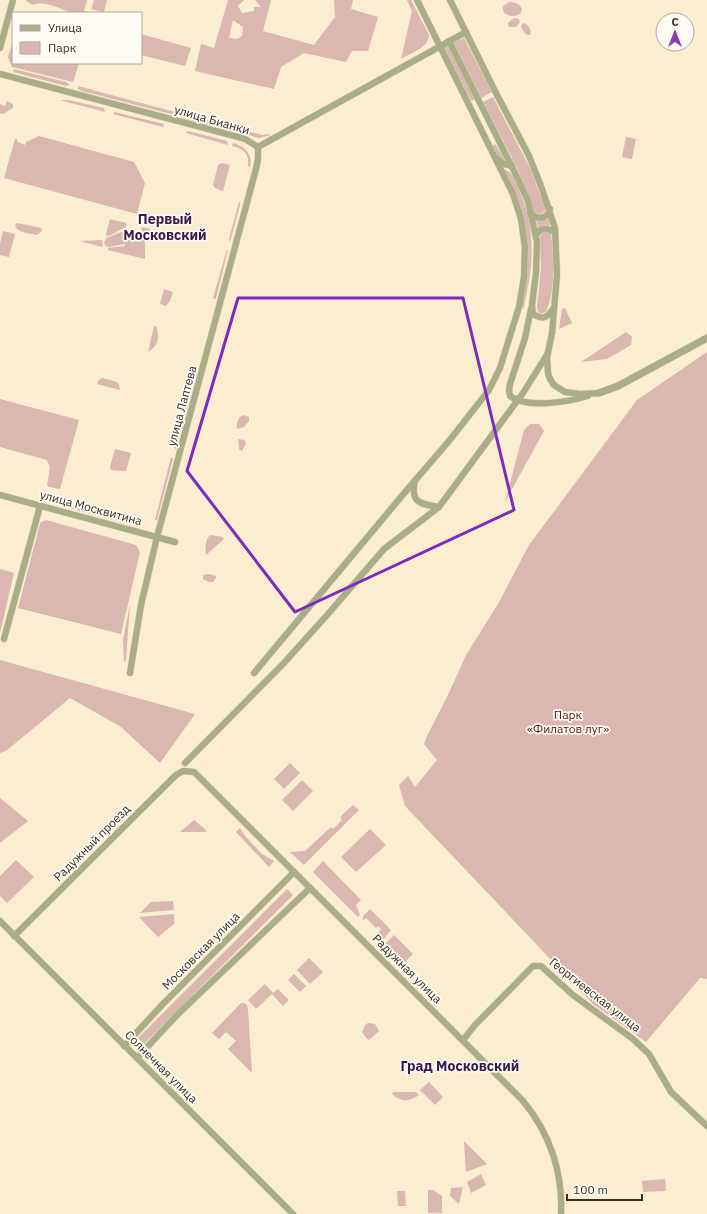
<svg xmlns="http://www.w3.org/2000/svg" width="707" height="1214" font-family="'IBM Plex Sans',sans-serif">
<rect width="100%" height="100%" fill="#faedd0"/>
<g fill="#dab7af" fill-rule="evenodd">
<path d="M 26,0 L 87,0 L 84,11 L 92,13 C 86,13 79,14 73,13 C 61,10 45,0 33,5 L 26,1 Z"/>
<polygon points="94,0 107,0 104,12 91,9"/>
<path d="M 228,0 L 244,0 L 238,6 L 242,13 L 254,11 L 254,7 L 261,7 L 255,0 L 271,0 L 263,31 L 314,45 L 335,17 L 334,0 L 353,0 L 351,9 L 378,17 L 368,51 L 352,51 L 346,62 L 304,53 L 281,67 L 274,89 L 195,71 L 201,44 L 214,48 ZM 233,20 L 243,27 L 242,36 L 237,39 L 229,38 Z"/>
<path d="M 407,0 L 411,0 L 429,35 C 429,48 410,53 401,59 L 412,11 Z"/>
<path d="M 509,2 C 515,2 521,4 522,10 L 520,14 C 513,18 501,16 503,6 Z"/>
<polygon points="514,18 519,19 520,22 516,27 509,27 508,23"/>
<path d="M 523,23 C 528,24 532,30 530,35 L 527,35 L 523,31 L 521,26 Z"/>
<polygon points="141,34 191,48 185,66 141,55"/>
<polygon points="464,38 492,92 481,98 453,43"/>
<polygon points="13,40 13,63 79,63 73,82 12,67 8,57"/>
<polygon points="448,46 475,99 471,101 443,48"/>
<polygon points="14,69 66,82 70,85 66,86 13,72"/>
<polygon points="78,86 175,112 175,113 171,114 82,91 78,89"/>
<path d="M 493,97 L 531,170 L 545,208 L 545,211 L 541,214 L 534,213 C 523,174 501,138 483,102 Z"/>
<polygon points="60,100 68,100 104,108 105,112"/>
<polygon points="7,101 13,104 13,108 3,114 0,113 0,104 5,106"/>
<polygon points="115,112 118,113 164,124 163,127 113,114"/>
<polygon points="181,115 230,127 230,130 182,118"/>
<polygon points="235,128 262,135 269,134 270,135 259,138 235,131"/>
<polygon points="188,131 227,141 228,145 186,133"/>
<polygon points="39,136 134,162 145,183 137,214 4,178 15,139 17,139 17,142 25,145 26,142"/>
<polygon points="626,137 636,139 632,159 622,157"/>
<path d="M 233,143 C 244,146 253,153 250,167 L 248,166 C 250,154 243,148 232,146 Z"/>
<polygon points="495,144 506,161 497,155 492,146"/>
<polygon points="222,163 230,165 223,191 215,188 213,185 218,165"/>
<path d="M 505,169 C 514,174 517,183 520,192 C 531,217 534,247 530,274 C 529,286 525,297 524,308 L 522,307 L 527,272 L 528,248 Z"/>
<polygon points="239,202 240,202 240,205 230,242 229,239"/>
<polygon points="549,218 550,227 544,225 538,228 536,220 542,221"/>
<polygon points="110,219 126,223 127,226 111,235 107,236 106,234"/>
<path d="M 17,223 L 41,228 L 42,231 L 37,235 C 29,233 17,233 15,225 Z"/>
<polygon points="142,227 150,229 152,234 150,242 141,229"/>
<polygon points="3,231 15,234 9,257 0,255 0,244"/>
<polygon points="124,231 131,234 128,241 133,235 142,234 145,240 145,259 108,250 108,248 125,246 125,244 109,247 106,246 104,243 106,238"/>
<path d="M 543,232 L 549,232 L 551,234 C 554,259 556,289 546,312 L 540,314 L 538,311 L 537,307 L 541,269 L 540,237 Z"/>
<polygon points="102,240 103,246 102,247 80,241"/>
<polygon points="227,249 228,250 216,298 215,299 213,298"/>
<polygon points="164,289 173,292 170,301 166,306 160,304"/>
<polygon points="565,308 572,323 559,329 562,309"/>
<path d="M 154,326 L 156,326 C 160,337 159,345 148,352 Z"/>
<polygon points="626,332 632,337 631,345 607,359 581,362"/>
<polygon points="707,352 707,979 700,978 646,1042 593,1004 405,806 399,785 408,776 415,787 437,760 424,744 426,738 448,695 466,655 498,604 529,545 637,400"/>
<polygon points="102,378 117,382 119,384 120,390 97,384 98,381"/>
<polygon points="191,382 193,382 177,448 175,449 174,448"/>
<polygon points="0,399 79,420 60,489 49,487 47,485 50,467 47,460 0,447"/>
<path d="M 243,415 L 249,417 L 249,421 L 244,427 L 237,429 C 236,424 238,417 243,415 Z"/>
<polygon points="530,424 539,424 544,431 505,502 524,430"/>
<polygon points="238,439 244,440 246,443 242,451 239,449"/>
<polygon points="115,449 131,453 126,471 111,470 110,467"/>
<polygon points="171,457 173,459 158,516 157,520 155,520"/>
<polygon points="64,504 140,524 140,527 65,507"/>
<polygon points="46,520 136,545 140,552 121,634 18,608 40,524 41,522"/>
<path d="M 210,535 L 222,537 L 224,539 L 206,555 C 205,548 205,540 210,535 Z"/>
<polygon points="0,569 14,573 0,633"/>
<polygon points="209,574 216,576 216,578 213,582 209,582 203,579 203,575"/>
<polygon points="130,604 126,660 124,662 123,640"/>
<polygon points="0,660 195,714 160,763 121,727 70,698 6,751 0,753"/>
<polygon points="290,763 300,773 284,789 274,779"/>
<polygon points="302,780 313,791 293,811 282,800"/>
<polygon points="0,798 28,821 0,843"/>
<polygon points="353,805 359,810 304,865 290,852 305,851 331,827 333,829 342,820 340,817"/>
<polygon points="194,820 207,831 204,832 180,832"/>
<polygon points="240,828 245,836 262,854 274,861 269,867 236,832"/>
<polygon points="370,829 386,845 356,872 341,857"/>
<polygon points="16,860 34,877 7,903 0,896 0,876"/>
<polygon points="323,861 361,900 356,905 360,915 358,917 313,872"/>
<polygon points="287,889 293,895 144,1044 138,1038"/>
<polygon points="173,901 174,910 140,913 151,902"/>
<path d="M 370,909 L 391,930 L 382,941 L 376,935 L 381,929 L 378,926 L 376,928 L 366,918 L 363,921 C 361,916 367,913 370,909 Z"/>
<polygon points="174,914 174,924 158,937 139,917"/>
<polygon points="394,935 413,954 403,964 384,945"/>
<polygon points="309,958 323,972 310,984 297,970"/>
<polygon points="294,974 306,986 300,992 288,980"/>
<polygon points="265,984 273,993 256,1009 248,1000"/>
<polygon points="278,989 289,1000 283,1006 272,994"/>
<polygon points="241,1003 244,1003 247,1005 248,1009 252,1073 228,1049 236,1041 226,1032 219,1039 212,1033"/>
<polygon points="368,1023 375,1024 379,1031 369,1040 366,1038 362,1032 365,1025"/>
<polygon points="429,1082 443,1097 435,1105 420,1090"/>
<path d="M 393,1092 L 416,1092 L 419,1095 C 410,1102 400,1102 392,1094 Z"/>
<polygon points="464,1141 487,1164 466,1172"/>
<polygon points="481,1174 486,1185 471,1193 467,1182"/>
<polygon points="665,1179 666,1191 643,1192 642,1181"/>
<polygon points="463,1187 459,1204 450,1196 451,1188"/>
<polygon points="428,1190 433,1190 442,1196 442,1213 428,1213"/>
<polygon points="397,1191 405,1191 406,1206 398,1206"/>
</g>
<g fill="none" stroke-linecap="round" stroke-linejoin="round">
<g stroke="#d6cbb1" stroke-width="7">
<g id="minor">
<polyline points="450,0 496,93 529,156 541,186 555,228 557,275 552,333 547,357 548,373 550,379 554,385 565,392 580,394 599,393"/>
<path d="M 449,41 L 518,179 L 528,201 L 537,242 L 536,273 L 532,305 L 533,314 C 543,320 547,318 553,309"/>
<polyline points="0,48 13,0"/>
<polyline points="0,74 231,135 245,139 258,147"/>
<polyline points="258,147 466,32"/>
<polyline points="495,157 504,164 512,166"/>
<polyline points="530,213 536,217 542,218 547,215 550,209"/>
<path d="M 536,236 C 540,226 547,228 555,232"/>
<path d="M 531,309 L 525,338 L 510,384 L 509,390 L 510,396 C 527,409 568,402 588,396"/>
<path d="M 415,480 C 410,503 420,504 439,507"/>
<polyline points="0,495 175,542"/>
<polyline points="4,639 40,506"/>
<polyline points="130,673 141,605 157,537 256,169 258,159 258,147"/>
<polyline points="254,673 406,491 449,441 489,390 500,368 519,307 524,277 525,247 521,219 513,194 417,0"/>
<polyline points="185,763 283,664 328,614 384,549 439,507 523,393 548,353"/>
<polyline points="0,921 293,1214"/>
<path d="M 14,936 L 176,775 L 183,771 L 194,772 L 523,1101 C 550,1133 563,1173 561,1214"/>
<polyline points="463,1040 475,1025 533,966 541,966 573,995 633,1039 649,1054 671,1092 707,1126"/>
<polyline points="124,1046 162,1005 294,872"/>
<polyline points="137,1058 177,1015 310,888"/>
</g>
</g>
<g stroke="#d6cbb1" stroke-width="8">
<polyline id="tertiary" points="599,393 618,386 707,338"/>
</g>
<use href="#minor" stroke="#a9ae86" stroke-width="6"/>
<use href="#tertiary" stroke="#a9ae86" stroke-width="7"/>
</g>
<path fill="none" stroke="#7b2cbf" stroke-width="3" stroke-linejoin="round" d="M 238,298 L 463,298 L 514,510 L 295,612 L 187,471 Z"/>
<g text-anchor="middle" stroke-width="3.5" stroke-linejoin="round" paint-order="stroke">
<g font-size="12" fill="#342f24" stroke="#fefbf5">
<text transform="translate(212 120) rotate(16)" y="4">улица Бианки</text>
<text transform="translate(182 406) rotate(-75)" y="4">улица Лаптева</text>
<text transform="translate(91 508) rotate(15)" y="4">улица Москвитина</text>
<text transform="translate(92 843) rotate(-45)" y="4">Радужный проезд</text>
<text transform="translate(201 951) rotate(-45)" y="4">Московская улица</text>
<text transform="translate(407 969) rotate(45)" y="4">Радужная улица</text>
<text transform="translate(595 995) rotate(38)" y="4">Георгиевская улица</text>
<text transform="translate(161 1067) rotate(45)" y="4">Солнечная улица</text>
</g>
<g font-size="12" fill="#53160a" stroke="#fefbf5">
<text x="568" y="719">Парк<tspan x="568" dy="14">«Филатов луг»</tspan></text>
</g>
<g font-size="14" font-weight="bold" fill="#3a164c" stroke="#fefbf5">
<text x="165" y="224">Первый<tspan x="165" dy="16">Московский</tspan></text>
<text x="460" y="1071">Град Московский</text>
</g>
</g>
<rect x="12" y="12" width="130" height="52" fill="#fefbf5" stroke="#ada9a1"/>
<rect x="20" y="25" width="20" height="6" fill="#a9ae86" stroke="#ada9a1"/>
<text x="48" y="32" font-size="12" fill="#342f24">Улица</text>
<rect x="20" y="42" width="20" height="12" fill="#dab7af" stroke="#ada9a1"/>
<text x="48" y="52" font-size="12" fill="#342f24">Парк</text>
<g transform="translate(675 32)"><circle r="19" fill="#fefbf5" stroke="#ada9a1"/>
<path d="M0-3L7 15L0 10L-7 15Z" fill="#893daf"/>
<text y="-6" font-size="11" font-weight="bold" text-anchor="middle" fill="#342f24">С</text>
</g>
<path d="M567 1194v6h75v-6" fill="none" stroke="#342f24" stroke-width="2"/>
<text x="573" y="1194" font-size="12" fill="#342f24" stroke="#fefbf5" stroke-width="3" paint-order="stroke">100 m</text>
</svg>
